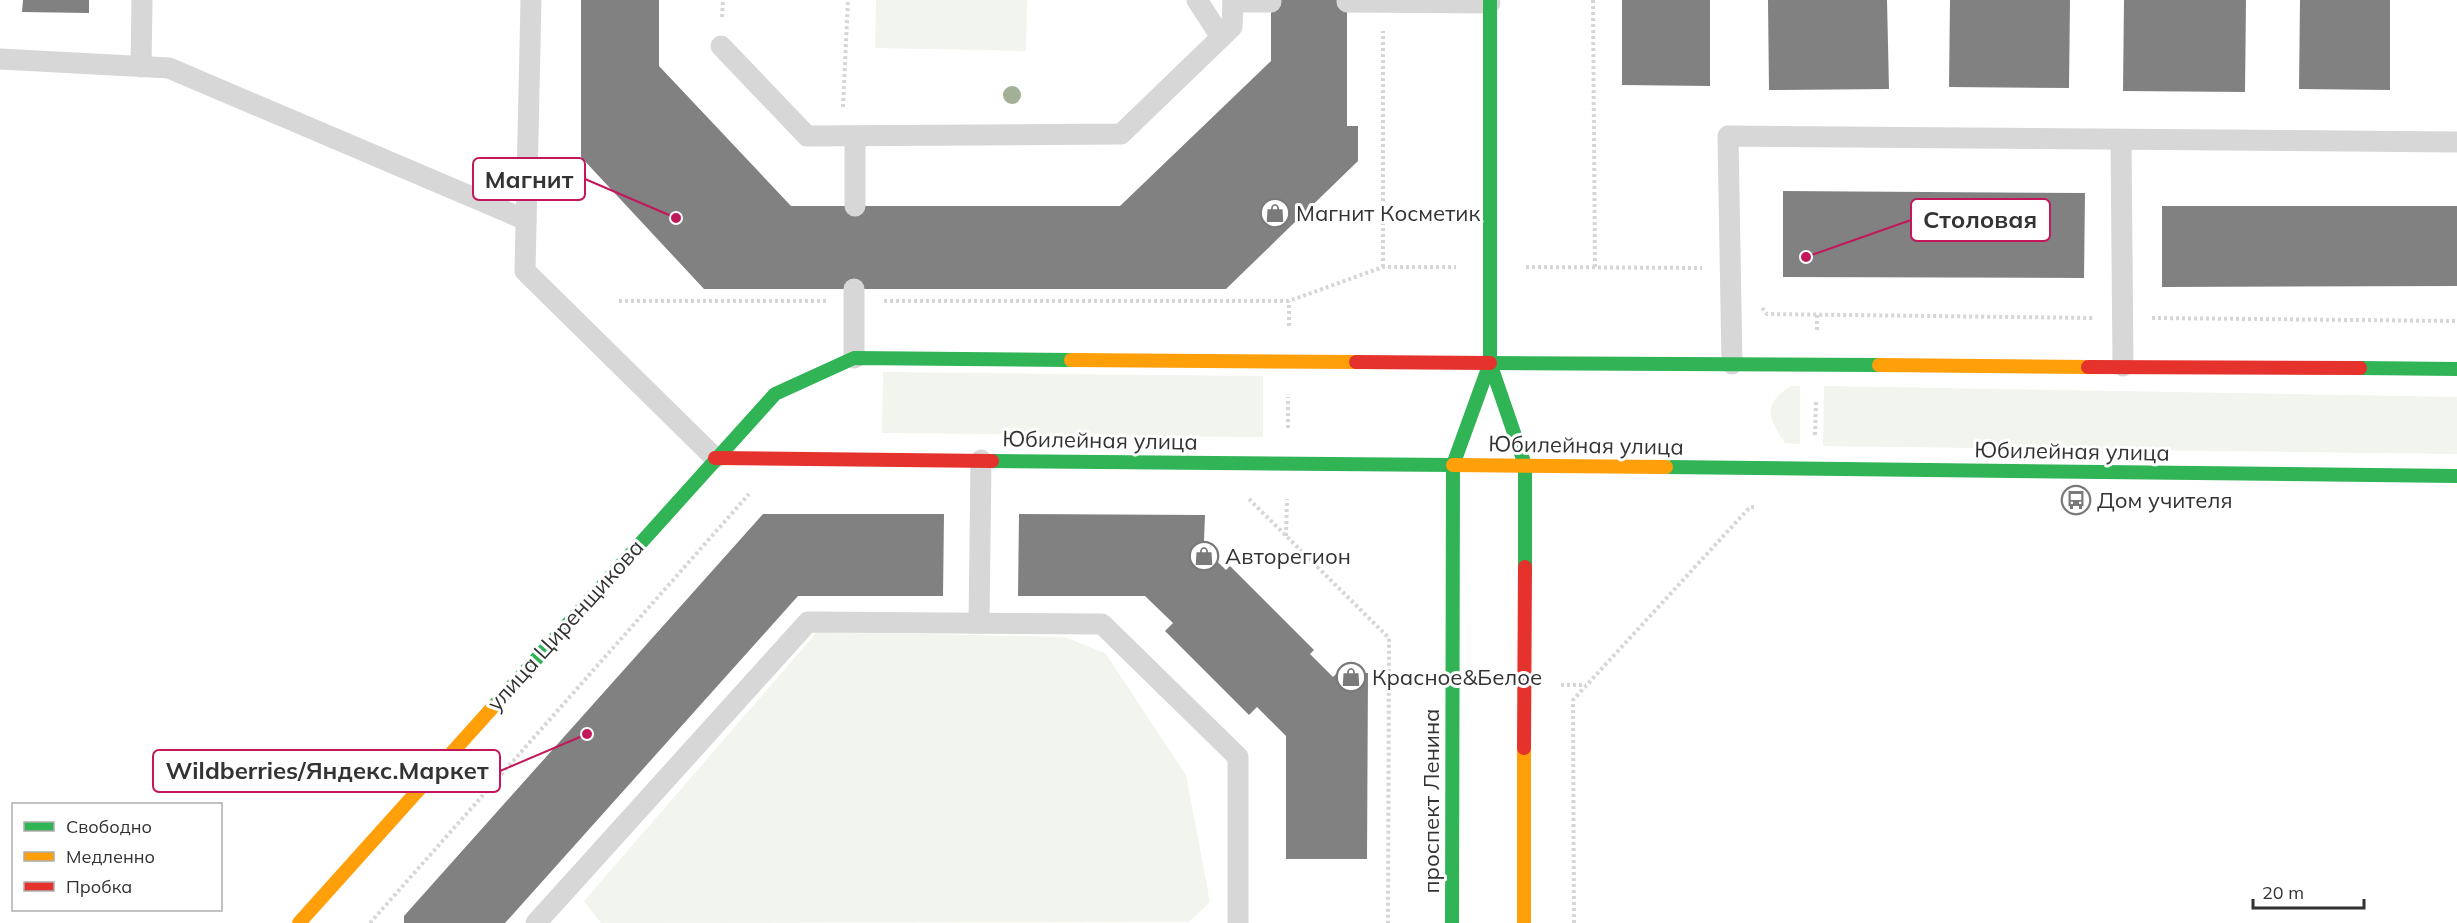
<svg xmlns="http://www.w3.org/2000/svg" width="2457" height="923" font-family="Mulish,sans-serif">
<rect width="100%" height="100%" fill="#fff"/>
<g fill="#f1f5ed">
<polygon points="876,0 1027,0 1026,51 875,48"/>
<polygon points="883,372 1263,376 1263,437 882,433"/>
<path d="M 1791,386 L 1800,386 L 1800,444 L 1785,443 C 1769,419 1761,404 1791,386 Z"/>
<polygon points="1824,386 2457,397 2457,454 1823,446"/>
<polygon points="817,632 1065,637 1106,654 1186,775 1210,902 1189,922 601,923 584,901"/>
</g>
<g fill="#818181">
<polygon points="23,0 89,0 89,13 22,12"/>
<polygon points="581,0 659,0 659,66 791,206 1120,206 1271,61 1271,0 1347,0 1347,126 1358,126 1358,161 1226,289 704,289 581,157"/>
<polygon points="1622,0 1710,0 1710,86 1622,85"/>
<polygon points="1768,0 1887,0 1889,89 1769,90"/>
<polygon points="1950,0 2070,0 2069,88 1949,87"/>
<polygon points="2124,0 2246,0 2245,92 2123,91"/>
<polygon points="2300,0 2390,0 2390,90 2299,89"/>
<polygon points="1783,191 2085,193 2084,278 1783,277"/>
<polygon points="2162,206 2457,206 2457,286 2162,287"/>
<polygon points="763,514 944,514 943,596 798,596 505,923 404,923 404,916"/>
<polygon points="1019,514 1205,515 1204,541 1200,545 1226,570 1230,566 1314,650 1310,654 1333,677 1337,673 1368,673 1367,859 1286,859 1286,736 1257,707 1249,715 1165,631 1173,623 1145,596 1018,596"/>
</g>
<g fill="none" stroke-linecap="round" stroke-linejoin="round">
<g stroke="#d6d6d6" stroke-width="4" stroke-dasharray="3 3" stroke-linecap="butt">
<polyline points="1593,0 1595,267"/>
<polyline points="722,17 723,0"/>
<polyline points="843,107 848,0"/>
<polyline points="1383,267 1383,31"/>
<polyline points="1526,267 1702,268"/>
<polyline points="619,301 826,301"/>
<polyline points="884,301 1289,301 1383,267 1456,267"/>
<polyline points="1762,308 1767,314 2093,318"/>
<polyline points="2152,318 2457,321"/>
<polyline points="1289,326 1289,301"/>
<polyline points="1817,330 1817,315"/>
<polyline points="1288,428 1288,397"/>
<polyline points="1815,435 1816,400"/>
<polyline points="1249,499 1389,638 1388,923"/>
<polyline points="1286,536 1287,499"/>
<polyline points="1389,685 1418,685"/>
<polyline points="1561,685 1586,685"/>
<polyline points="370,923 749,494"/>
<polyline points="1574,923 1573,700 1750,507 1754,507"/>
</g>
<g stroke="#d7d7d7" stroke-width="21">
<polyline points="531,0 525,271 715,458"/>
<polyline points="1197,0 1221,37"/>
<polyline points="1233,2 1271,2"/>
<polyline points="1347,2 1490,3"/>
<polyline points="721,46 807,136 1121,134 1232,27 1233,0"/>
<polyline points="0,59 169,68 526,220"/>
<polyline points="141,67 142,0"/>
<polyline points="855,136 855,206"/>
<polyline points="2121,140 2123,366"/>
<polyline points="854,289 854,358"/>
<polyline points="1732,364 1728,136 2457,142"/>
<polyline points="979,623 981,460"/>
<polyline points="536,923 808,622 1102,624 1238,757 1238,923"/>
</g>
<g stroke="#30b455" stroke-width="14">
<polyline points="1490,0 1490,363 1525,465 1525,567"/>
<polyline points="1490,363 1879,365"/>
<polyline points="2360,368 2457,369"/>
<polyline points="992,461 1453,465"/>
<polyline points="1666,467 2457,476"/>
<polyline points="493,707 775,394 854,358 1071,360"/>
<polyline points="1452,923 1453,465 1490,363"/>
</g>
<g stroke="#ff9f0a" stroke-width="14">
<polyline points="1071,360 1356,362"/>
<polyline points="1879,365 2088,367"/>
<polyline points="1453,465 1666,467"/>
<polyline points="299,923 493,707"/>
<polyline points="1524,923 1524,748"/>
</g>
<g stroke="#e5322d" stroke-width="14">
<polyline points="1356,362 1490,363"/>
<polyline points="2088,367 2360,368"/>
<polyline points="715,458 992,461"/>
<polyline points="1524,748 1525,567"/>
</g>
</g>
<circle fill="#a2b095" cx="1012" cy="95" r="9"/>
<defs>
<g id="shop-ring" transform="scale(1.5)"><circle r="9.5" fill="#fff" stroke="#7a7a7a" stroke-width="1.5"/><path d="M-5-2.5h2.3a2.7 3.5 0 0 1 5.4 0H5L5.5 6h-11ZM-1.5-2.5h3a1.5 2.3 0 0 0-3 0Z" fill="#7a7a7a"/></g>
<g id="bus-ring" transform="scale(1.5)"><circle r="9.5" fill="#fff" stroke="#7a7a7a" stroke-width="1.5"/><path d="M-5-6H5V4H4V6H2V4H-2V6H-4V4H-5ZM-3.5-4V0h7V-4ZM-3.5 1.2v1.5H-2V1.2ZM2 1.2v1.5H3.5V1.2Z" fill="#7a7a7a"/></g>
</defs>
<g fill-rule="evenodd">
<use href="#shop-ring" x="1275" y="213"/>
<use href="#bus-ring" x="2076" y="500"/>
<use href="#shop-ring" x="1204" y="556"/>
<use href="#shop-ring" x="1351" y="677"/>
</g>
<g text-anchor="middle" stroke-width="6" stroke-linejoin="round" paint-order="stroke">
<g font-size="22" fill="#333" stroke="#fff" text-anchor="start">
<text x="1296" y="221">Магнит Косметик</text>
<text x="2097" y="508">Дом учителя</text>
<text x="1225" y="564">Авторегион</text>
<text x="1372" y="685">Красное&amp;Белое</text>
</g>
<g font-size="22" fill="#333" stroke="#fff">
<text transform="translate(1100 440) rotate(1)" y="8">Юбилейная улица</text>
<text transform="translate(1586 445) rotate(1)" y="8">Юбилейная улица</text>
<text transform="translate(2072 451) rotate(1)" y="8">Юбилейная улица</text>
<text transform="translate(565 625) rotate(-48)" y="8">улица Циренщикова</text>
<text transform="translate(1431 801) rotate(-90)" y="8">проспект Ленина</text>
</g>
</g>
<path fill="none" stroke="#c2185b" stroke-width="2" d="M676 218L585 179M1806 257L1911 220M587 734L500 771"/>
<g fill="#c2185b" stroke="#fff" stroke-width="2">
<circle cx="676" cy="218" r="6"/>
<circle cx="1806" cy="257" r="6"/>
<circle cx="587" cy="734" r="6"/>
</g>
<g fill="#fff" stroke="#c2185b" stroke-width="2">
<rect x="473" y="158" width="112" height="42" rx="6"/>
<rect x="1911" y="199" width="139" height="42" rx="6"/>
<rect x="153" y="750" width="347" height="42" rx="6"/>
</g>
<g font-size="24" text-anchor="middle" font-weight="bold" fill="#333">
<text x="529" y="188">Магнит</text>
<text x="1980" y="228">Столовая</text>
<text x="327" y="779">Wildberries/Яндекс.Маркет</text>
</g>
<rect x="12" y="803" width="210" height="108" fill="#ffffff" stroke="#adadad" stroke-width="1.5"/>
<rect x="24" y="822" width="30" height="9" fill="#30b455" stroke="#adadad" stroke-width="1.5"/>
<text x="66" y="833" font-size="18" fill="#333333">Свободно</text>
<rect x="24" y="852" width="30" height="9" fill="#ff9f0a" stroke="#adadad" stroke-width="1.5"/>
<text x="66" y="863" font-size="18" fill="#333333">Медленно</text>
<rect x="24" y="882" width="30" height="9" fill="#e5322d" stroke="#adadad" stroke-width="1.5"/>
<text x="66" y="893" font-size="18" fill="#333333">Пробка</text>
<path d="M2253 899v9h111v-9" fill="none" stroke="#333333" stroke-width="3"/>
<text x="2262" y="899" font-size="18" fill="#333333" stroke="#ffffff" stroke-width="4.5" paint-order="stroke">20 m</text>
</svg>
